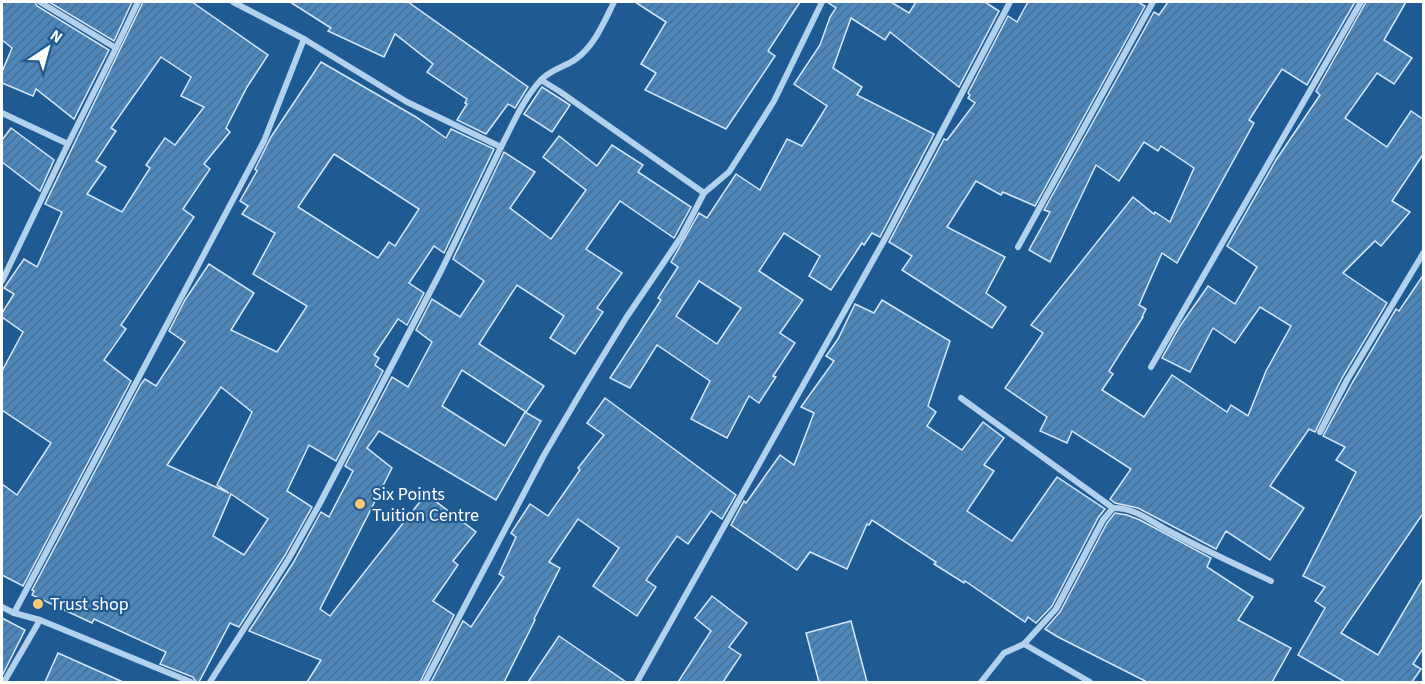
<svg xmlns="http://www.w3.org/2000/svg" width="1425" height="684" font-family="'Source Sans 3',sans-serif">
<defs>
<pattern id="building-hatch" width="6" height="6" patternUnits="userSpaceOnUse" patternTransform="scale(1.5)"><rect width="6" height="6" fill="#4c86ba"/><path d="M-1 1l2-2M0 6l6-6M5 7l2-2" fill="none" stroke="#4c6f8e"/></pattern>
</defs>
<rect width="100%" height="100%" fill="#205a92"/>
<g fill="url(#building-hatch)" stroke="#d7e9fa" stroke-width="1.5" fill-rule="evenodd">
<polygon points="2,2 35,2 37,6 109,50 74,119 36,89 33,96 2,83 2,72 12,48 2,40"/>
<polygon points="49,2 132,2 114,41"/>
<path d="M 143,2 L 192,2 L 268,55 L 247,87 L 226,128 L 230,132 L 204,164 L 210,169 L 183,209 L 194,217 L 121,325 L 126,329 L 104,360 L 131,381 L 23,586 L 2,575 L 2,484 L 17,495 L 51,443 L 2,410 L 2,371 L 23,332 L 2,317 L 2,313 L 14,294 L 4,288 L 24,259 L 37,267 L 62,212 L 45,204 ZM 161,57 L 191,77 L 181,96 L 204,107 L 175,145 L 165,138 L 146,165 L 150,168 L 122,212 L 87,194 L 106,167 L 96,161 L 116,131 L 111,128 Z"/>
<polygon points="290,2 408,2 528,87 515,108 508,104 486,134 457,120 467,104 465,103 467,99 427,72 433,64 395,34 384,57 328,31 331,28"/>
<polygon points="635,2 800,2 768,51 775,56 726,129 645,90 656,73 641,64 666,22"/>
<path d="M 827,2 L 891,2 L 909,13 L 916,2 L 985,2 L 999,11 L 959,87 L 890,32 L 885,40 L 851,18 L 833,68 L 862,87 L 857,95 L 934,134 L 880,237 L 872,233 L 864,245 L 862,243 L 831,290 L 809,276 L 820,256 L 784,233 L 759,271 L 803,300 L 780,333 L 795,343 L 773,376 L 776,377 L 759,403 L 749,396 L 727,438 L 691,419 L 710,381 L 657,345 L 630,388 L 610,378 L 661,300 L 658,298 L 678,267 L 671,262 L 699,213 L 707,218 L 736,174 L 760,190 L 787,139 L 802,146 L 827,106 L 794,84 L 820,45 L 830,17 L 836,8 ZM 699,281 L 741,308 L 717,344 L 676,316 Z"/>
<polygon points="1028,2 1138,2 1145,6 1035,206 1003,192 1001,195 976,181 947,227 1005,257 986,293 1006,307 992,328 902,270 912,256 889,242 944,139 947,140 975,103 968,98 970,95 968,93 1008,16 1017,22"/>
<polygon points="1168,2 1355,2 1307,85 1282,69 1249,120 1254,123 1177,263 1162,253 1139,305 1146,309 1142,317 1143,317 1109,371 1113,374 1102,390 1144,417 1172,375 1227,412 1231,405 1248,416 1266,371 1291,326 1260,307 1235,343 1213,328 1190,372 1162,358 1180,326 1208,286 1235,304 1257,267 1227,246 1276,160 1320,95 1316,91 1366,2 1406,2 1384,40 1412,58 1394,84 1377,73 1345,118 1387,147 1411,111 1424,120 1424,153 1392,201 1410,212 1381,246 1375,241 1343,273 1387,303 1342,378 1315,432 1309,429 1270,486 1304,508 1270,560 1226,531 1216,549 1138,508 1115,503 1110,499 1131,469 1072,431 1067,443 1040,431 1047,417 1005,388 1043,333 1031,325 1133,197 1154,214 1155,212 1170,222 1194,168 1161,146 1158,151 1144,142 1119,181 1096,165 1050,262 1029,250 1050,212 1044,210 1154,12 1159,15"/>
<path d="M 321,62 L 416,117 L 446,138 L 451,129 L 494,149 L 444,253 L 434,246 L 409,283 L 424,293 L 407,325 L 398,319 L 374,355 L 379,358 L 375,365 L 383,371 L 336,461 L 309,445 L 287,491 L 312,507 L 284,557 L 239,627 L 230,623 L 199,682 L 196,682 L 193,677 L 160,664 L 166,652 L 94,619 L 92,623 L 32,595 L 34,591 L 32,590 L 141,384 L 145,379 L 156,386 L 185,342 L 169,331 L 185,300 L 209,264 L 254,293 L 231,330 L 277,352 L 307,306 L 253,274 L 275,233 L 242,214 L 248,206 L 240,201 L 257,171 L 255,169 L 271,137 ZM 334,154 L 419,209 L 395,246 L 389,242 L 378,258 L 298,207 ZM 221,387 L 252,412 L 217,485 L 229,493 L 167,465 ZM 231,494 L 268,519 L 244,555 L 213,536 Z"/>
<polygon points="542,87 570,105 552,132 524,114"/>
<polygon points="11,128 54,160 40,191 2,162 2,140"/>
<polygon points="559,136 597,166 612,145 643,165 638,172 691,207 674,238 620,201 586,249 622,273 597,308 603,312 575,354 550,338 564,316 517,285 479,344 544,386 526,412 462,370 442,406 505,446 525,412 541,421 496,500 379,431 367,448 392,468 320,609 330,616 426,494 476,532 453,561 458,565 433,601 454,615 420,682 307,682 321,660 249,631 293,563 321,512 329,517 353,471 345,466 392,377 408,387 432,342 416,330 432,299 460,317 484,281 453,259 504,152 535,172 510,208 551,239 586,190 543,157"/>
<polygon points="1424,274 1424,512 1341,633 1378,655 1424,577 1424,647 1413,664 1421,669 1412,682 1345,682 1298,655 1325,608 1315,601 1325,587 1303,576 1356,472 1336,460 1345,447 1323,436 1352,383 1396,309 1399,311"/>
<polygon points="882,300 950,341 928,406 936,412 927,426 962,450 983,422 1004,438 984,465 994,471 967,511 1012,541 1057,477 1105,509 1098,518 1052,606 1036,623 1028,617 1025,622 965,581 964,583 934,564 936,562 872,520 869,525 867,524 847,569 810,552 797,570 731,525 744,501 746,503 780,455 794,465 814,413 801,407 834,361 826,356 838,339 855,304 874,313"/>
<polygon points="605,398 736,495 722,519 711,511 688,544 677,536 646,580 656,587 637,616 593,586 619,548 578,519 549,562 560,568 534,619 535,620 504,682 431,682 463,621 471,627 504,577 499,574 516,537 511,533 530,504 548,516 580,470 578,468 604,435 587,423"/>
<polygon points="1115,513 1127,515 1140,520 1211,558 1207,567 1253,597 1238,620 1291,648 1272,682 1147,682 1058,637 1045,629 1060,612 1107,523"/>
<polygon points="712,596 747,623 729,647 741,655 723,682 678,682 711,631 695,618"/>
<polygon points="2,618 25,630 2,676"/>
<polygon points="851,621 867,682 819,682 806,633"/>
<polygon points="559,636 626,682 528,682"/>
<polygon points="58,653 123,682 45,682"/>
</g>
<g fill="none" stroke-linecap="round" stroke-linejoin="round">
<g stroke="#b1d1ed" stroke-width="6">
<polyline points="40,2 116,48 138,2"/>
<polyline points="541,80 559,91 704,193"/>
<polyline points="2,113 68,144 116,48"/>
<path d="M 501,147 C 513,124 523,99 541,80 C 551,69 565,67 576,59 C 595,45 604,22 614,2"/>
<polyline points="1018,247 1153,2"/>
<polyline points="2,281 68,144"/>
<polyline points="1151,367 1361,2"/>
<polyline points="961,398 1113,508"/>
<polyline points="1320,432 1347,380 1424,252"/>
<polyline points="2,607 14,613 40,620 191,682"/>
<polyline points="14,613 264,141 304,39"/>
<polyline points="1024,644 1090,682"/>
<polyline points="4,682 40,620"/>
<polyline points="210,682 288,560 319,505 442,269 501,147 407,102 304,39 233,2"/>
<polyline points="425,682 544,455 584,387 626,318 681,237 704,193 729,172 747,144 774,101 822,2"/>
<polyline points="637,682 886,237 1010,2"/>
<path d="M 981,682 L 1004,653 L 1024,644 L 1056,609 L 1103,520 L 1113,508 C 1136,508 1150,521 1169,531 C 1202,549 1237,565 1271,581"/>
</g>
</g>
<g fill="#fbc972" stroke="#205a92" stroke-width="2">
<circle cx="360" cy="504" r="6"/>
<circle cx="38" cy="604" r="6"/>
</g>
<g text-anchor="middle" stroke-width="4.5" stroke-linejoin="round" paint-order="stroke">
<g font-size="18" fill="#fff" stroke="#205a92" text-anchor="start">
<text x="372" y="500">Six Points<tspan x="372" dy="21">Tuition Centre</tspan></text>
<text x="50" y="610">Trust shop</text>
</g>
</g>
<rect width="1425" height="684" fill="none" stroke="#ffffff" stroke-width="6"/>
<g transform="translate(48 48) rotate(36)" stroke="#205a92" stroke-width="4.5" paint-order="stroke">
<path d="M0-4.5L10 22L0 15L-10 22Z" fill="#ffffff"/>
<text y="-9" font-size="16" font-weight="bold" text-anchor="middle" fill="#ffffff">N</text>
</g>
</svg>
